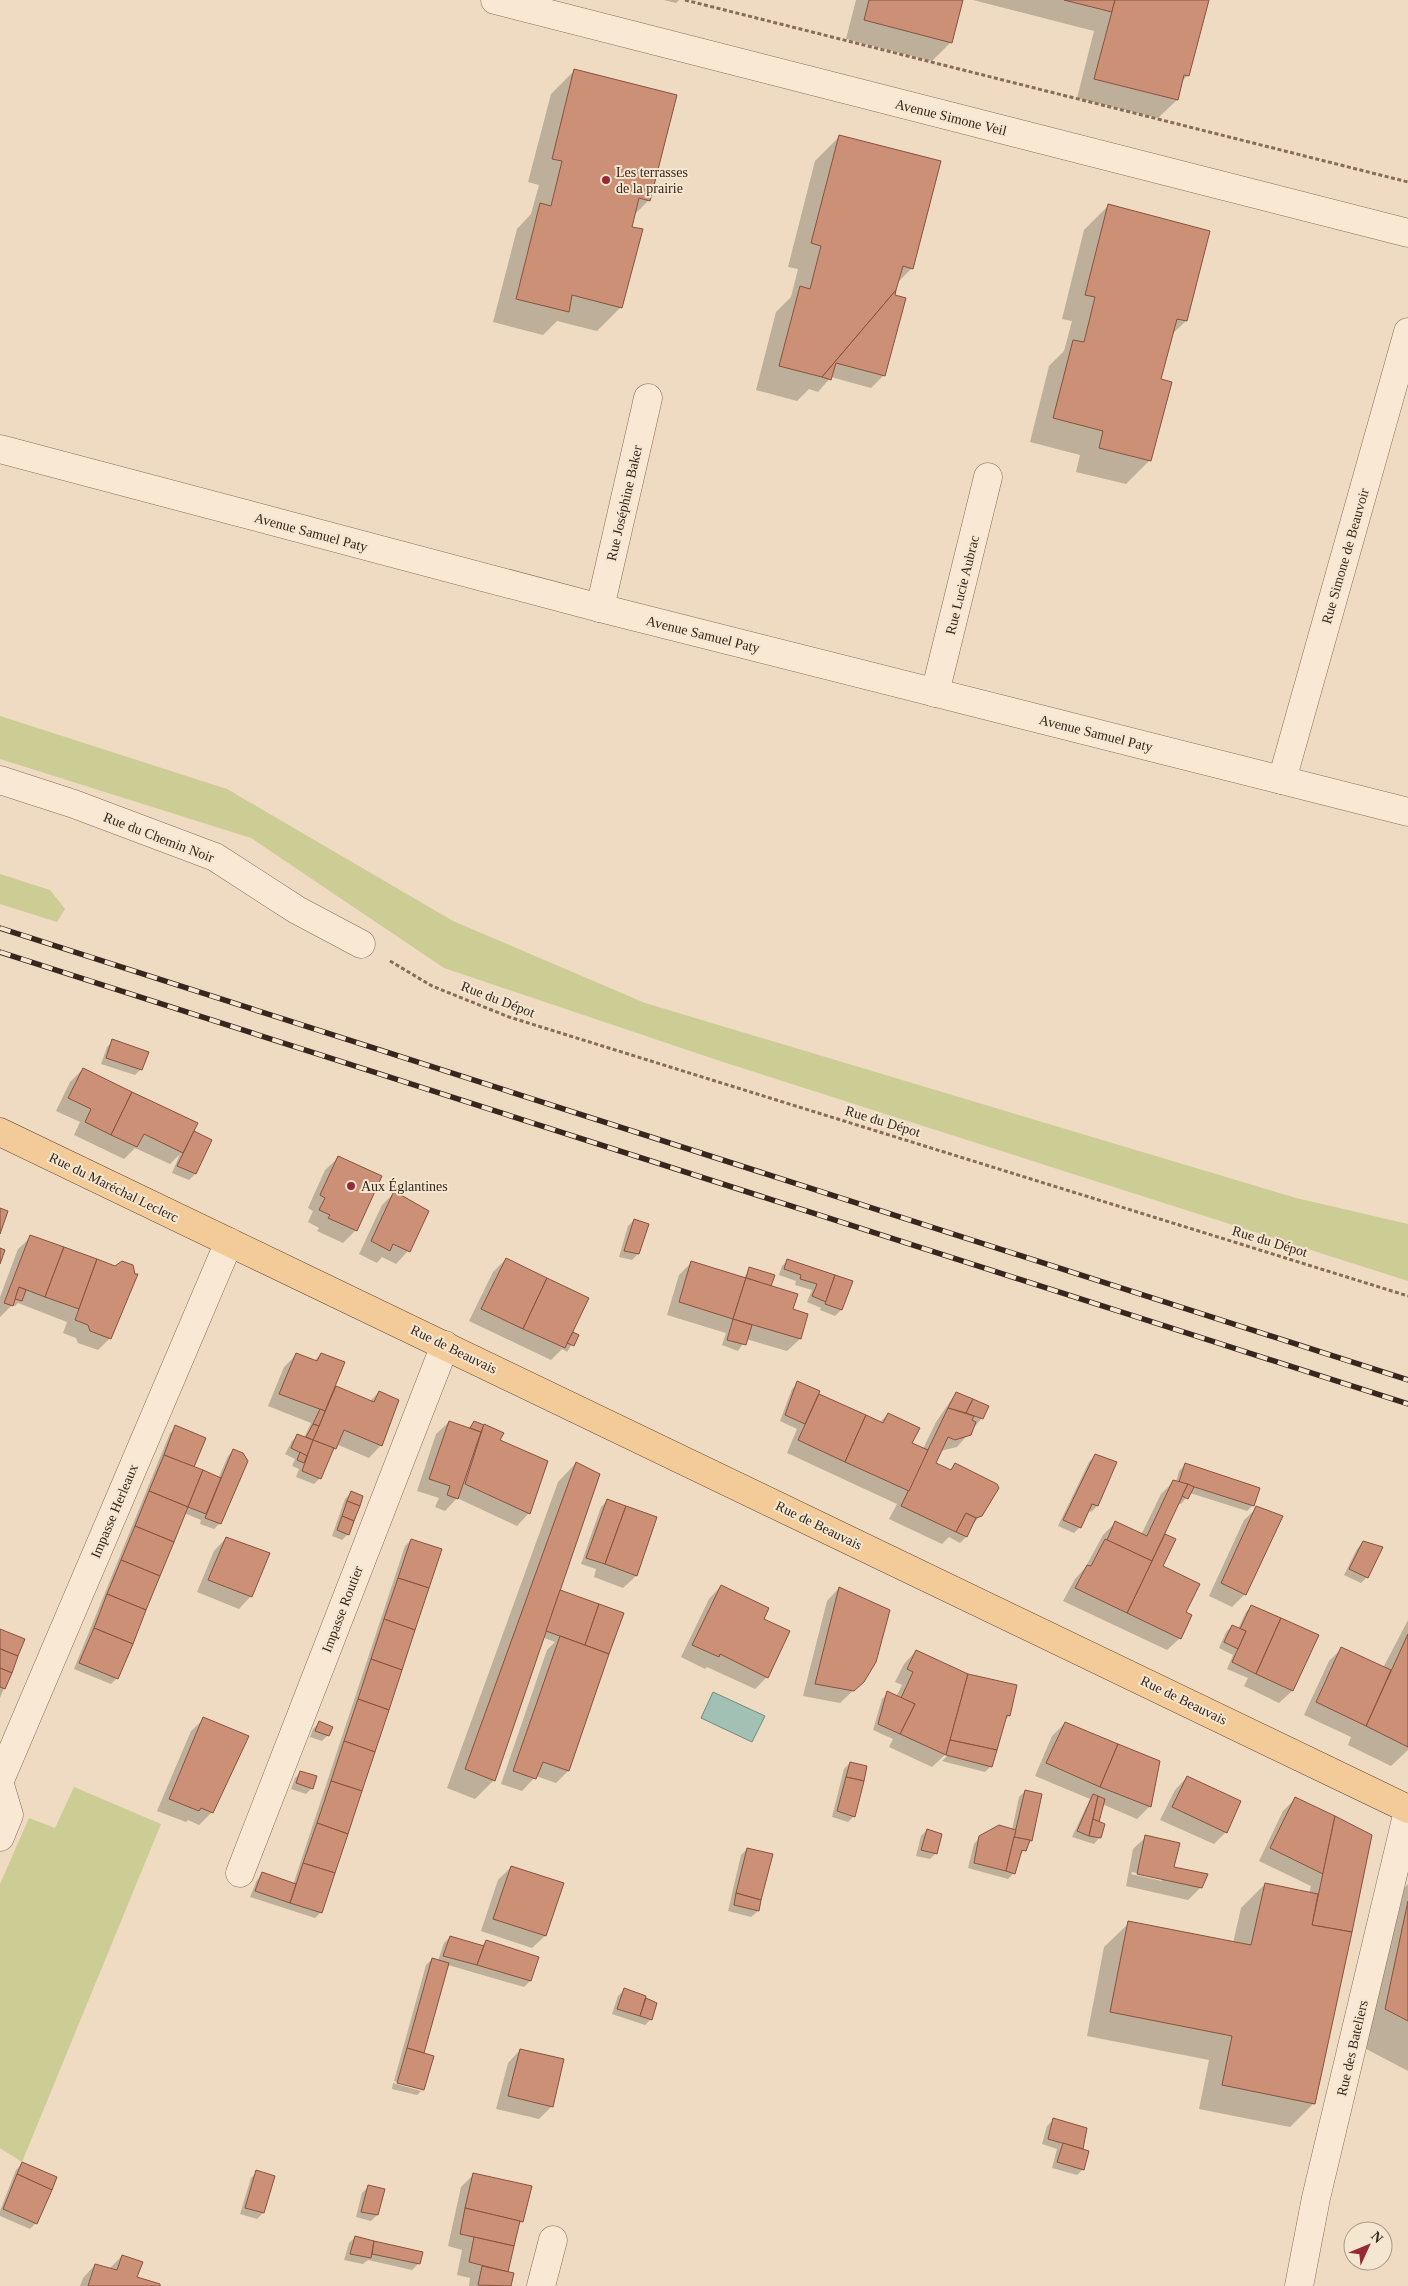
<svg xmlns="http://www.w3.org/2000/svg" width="1408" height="2286" font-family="Georgia,serif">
<rect width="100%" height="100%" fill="#eedbc1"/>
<g fill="#cccc95">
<polygon points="0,716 227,789 453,921 645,1003 1296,1198 1408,1224 1408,1281 723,1062 444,968 251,838 0,759"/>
<polygon points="0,874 50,890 65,909 57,922 0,904"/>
<polygon points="74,1787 161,1824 22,2162 0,2148 0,1884 29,1818 55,1828"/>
</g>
<polygon fill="#a3c0b4" stroke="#6a8e81" points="713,1692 765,1716 752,1742 701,1718"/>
<g fill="#0003" fill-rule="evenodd">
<polygon points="664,0 679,0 676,3"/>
<polygon points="856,0 962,0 951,42 932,61 846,39"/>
<polygon points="973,0 1208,0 1188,75 1181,82 1177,100 1158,118 1077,98 1094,31"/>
<polygon points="575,70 649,200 633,216 621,307 597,331 557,321 543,335 493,322 517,229 531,214 539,185 528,182 551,94"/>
<polygon points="839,137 912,268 897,283 894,294 884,375 871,388 831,377 818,392 809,389 797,401 756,390 776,312 791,297 798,269 788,267 815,161"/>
<polygon points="1108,206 1186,321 1171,335 1160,380 1150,460 1126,484 1076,472 1080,455 1030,442 1049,366 1064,351 1072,321 1062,319 1084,230"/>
<polygon points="113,1041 141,1069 135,1075 101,1064 107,1047"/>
<polygon points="83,1069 211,1140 195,1174 189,1180 172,1173 180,1154 170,1164 135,1148 124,1159 74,1135 80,1122 56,1111 70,1082"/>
<polygon points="338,1158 380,1177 355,1231 343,1243 317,1231 319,1228 308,1222 313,1211 308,1208 325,1170"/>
<polygon points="394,1193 427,1211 408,1251 396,1264 382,1257 377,1263 359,1254 382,1205"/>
<polygon points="634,1220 647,1224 638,1254 632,1260 619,1257 628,1226"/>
<polygon points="31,1237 110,1338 98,1350 78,1343 76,1338 63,1333 67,1322 18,1303 15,1306 12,1305 0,1317 0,1297 18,1249"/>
<polygon points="506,1259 571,1333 577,1336 567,1352 562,1349 551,1360 469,1321 493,1272"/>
<polygon points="788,1260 851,1282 841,1310 835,1316 820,1310 821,1308 807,1302 812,1290 795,1285 796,1281 779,1275 782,1266"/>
<polygon points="691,1263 743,1279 750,1269 770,1285 792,1310 800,1339 787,1351 746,1339 738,1351 722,1345 726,1333 667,1315 679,1275"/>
<polygon points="297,1354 314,1361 321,1354 334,1386 370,1401 379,1392 381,1445 369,1458 336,1444 320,1478 314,1484 296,1477 299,1469 292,1466 295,1459 285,1454 292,1441 298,1435 304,1438 311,1423 268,1406 284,1367"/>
<polygon points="798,1383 817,1395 879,1423 888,1414 910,1443 923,1449 936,1422 956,1393 982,1418 957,1447 940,1451 934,1463 949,1471 955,1465 981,1515 972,1525 966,1537 960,1543 949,1537 942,1544 889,1519 897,1504 787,1453 797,1429 780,1421 792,1389"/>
<polygon points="449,1422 468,1429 474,1423 484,1426 498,1441 529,1513 517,1526 457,1498 445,1511 435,1507 439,1498 417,1491 436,1434"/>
<polygon points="176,1427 192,1468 218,1479 228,1456 234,1450 220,1523 214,1529 200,1524 201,1520 184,1513 117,1678 111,1684 74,1669 170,1433"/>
<polygon points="1095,1456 1097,1506 1091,1512 1088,1510 1080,1527 1074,1533 1058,1526 1089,1462"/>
<polygon points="576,1463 558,1591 622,1614 568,1771 556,1783 536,1776 522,1791 501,1784 547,1650 555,1642 542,1637 494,1780 475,1799 447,1788 558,1482"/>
<polygon points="1185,1465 1253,1505 1247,1511 1190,1493 1181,1504 1178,1503 1163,1534 1174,1540 1161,1566 1185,1613 1180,1638 1167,1650 1063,1601 1075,1579 1085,1568 1103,1535 1115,1523 1141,1535 1161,1494 1174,1481 1176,1482 1179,1471"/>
<polygon points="351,1493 348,1534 342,1540 332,1536 345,1499"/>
<polygon points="607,1501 656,1518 636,1576 623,1588 594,1577 596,1569 581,1564 601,1507"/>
<polygon points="1257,1508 1245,1594 1232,1607 1209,1596 1244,1520"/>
<polygon points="226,1538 251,1596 239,1609 197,1592 214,1551"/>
<polygon points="411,1540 321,1912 315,1918 250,1897 257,1880 263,1874 293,1885 405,1546"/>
<polygon points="1363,1542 1367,1577 1361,1583 1344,1575 1357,1549"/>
<polygon points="721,1586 762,1619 767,1677 755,1689 707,1667 705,1669 681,1657 709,1599"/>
<polygon points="839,1588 863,1681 840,1703 803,1696 827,1601"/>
<polygon points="1252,1606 1317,1636 1292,1691 1279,1703 1244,1686 1248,1678 1227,1669 1233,1655 1219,1648 1226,1632 1232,1626 1238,1629 1246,1612"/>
<polygon points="1408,1620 1408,1750 1391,1766 1348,1745 1351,1737 1304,1715 1329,1661 1342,1648 1383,1668"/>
<polygon points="0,1631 24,1640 0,1698"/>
<polygon points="916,1651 1009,1716 1004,1721 991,1766 985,1772 942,1761 949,1754 946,1754 932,1767 889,1747 893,1739 873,1730 882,1699 888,1693 896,1697 902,1685 895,1682 904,1664"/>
<polygon points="204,1719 212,1812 199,1825 188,1820 186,1822 157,1811 191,1731"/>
<polygon points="319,1723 328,1735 322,1741 310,1737 313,1729"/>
<polygon points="1065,1723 1150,1806 1137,1819 1102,1804 1098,1823 1100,1837 1094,1844 1072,1837 1090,1799 1035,1776 1052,1736"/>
<polygon points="850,1763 854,1816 848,1822 832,1817 844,1769"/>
<polygon points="301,1772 312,1788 306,1794 291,1789 295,1778"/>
<polygon points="1187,1777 1226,1832 1214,1844 1160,1820 1175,1790"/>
<polygon points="1025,1791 1031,1840 1019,1857 1014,1873 1008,1879 968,1868 974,1844 980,1837 1012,1830 1019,1797"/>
<polygon points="1295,1799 1370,1835 1314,2103 1290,2127 1199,2109 1209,2060 1087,2036 1104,1947 1129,1923 1233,1943 1241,1908 1265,1884 1309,1894 1311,1886 1259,1861 1283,1811"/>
<polygon points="927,1830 936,1853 930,1859 916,1856 921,1836"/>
<path d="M 1146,1837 L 1172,1868 L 1201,1887 L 1188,1900 L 1126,1886 L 1133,1849 ZM 1132,1872 L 1162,1878 L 1162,1881 L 1131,1874 Z"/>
<polygon points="747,1849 771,1855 758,1911 751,1917 728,1911 741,1855"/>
<polygon points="511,1867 563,1884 545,1936 532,1948 481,1931 498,1880"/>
<polygon points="1408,1884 1408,2071 1353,2042 1381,1912"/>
<polygon points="450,1937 481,1947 486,1941 530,1981 524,1987 448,1965 423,2054 423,2089 417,2095 392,2089 393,2083 421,2091 421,2088 394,2081 426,1965 432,1959 438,1961 444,1943"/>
<polygon points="624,1990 656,2003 651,2019 645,2025 612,2014 618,1996"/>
<polygon points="520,2050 552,2106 539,2119 496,2109 508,2063"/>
<polygon points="1053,2120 1086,2129 1082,2149 1083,2169 1077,2175 1052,2168 1057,2149 1042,2144 1047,2126"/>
<polygon points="22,2164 36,2223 30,2229 0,2216 0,2211 16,2170"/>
<polygon points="257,2172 263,2213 257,2219 240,2214 251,2178"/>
<polygon points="474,2174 522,2221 518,2225 507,2273 513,2274 510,2286 469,2286 470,2278 457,2275 462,2250 448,2246 461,2187"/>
<polygon points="368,2187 383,2190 377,2215 371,2221 356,2217 362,2193"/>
<polygon points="355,2237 421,2253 418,2264 412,2270 368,2260 363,2264 344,2260 349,2243"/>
<polygon points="122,2256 136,2277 158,2286 80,2286 83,2278 95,2265 109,2269"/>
</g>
<g fill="#cc9076" stroke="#87523e">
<polygon points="869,0 963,0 952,43 864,20"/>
<polygon points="1064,0 1115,0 1112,12"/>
<polygon points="1115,0 1209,0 1189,76 1184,75 1178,100 1094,79"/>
<polygon points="574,69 677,95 650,201 639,198 632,227 643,229 622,308 572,295 569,312 516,299 540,203 551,206 562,161 552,159"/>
<polygon points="839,135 941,161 913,269 903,266 896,290 822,377 779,366 800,286 810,289 821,246 811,243"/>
<polygon points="1108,204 1210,231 1187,321 1177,319 1161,379 1172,382 1151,461 1099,448 1103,431 1053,418 1073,340 1084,342 1095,297 1085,295"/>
<polygon points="896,290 895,295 906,298 885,376 836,363 831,380 822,377"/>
<polygon points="112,1039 149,1052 142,1070 106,1058"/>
<polygon points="83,1068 132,1092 111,1135 85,1122 91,1109 68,1098"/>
<polygon points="132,1092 198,1123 183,1153 144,1134 137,1147 111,1135"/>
<polygon points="194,1131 212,1140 196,1174 177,1166"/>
<polygon points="338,1156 382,1176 357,1231 328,1218 330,1215 319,1210 325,1198 320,1195"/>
<polygon points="394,1191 429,1211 410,1252 393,1244 390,1251 371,1241"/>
<polygon points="0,1208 8,1211 0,1234"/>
<polygon points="634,1219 649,1224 639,1254 624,1251"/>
<polygon points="30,1235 64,1247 45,1297 19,1287 13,1306 4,1303"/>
<polygon points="64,1247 97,1259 79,1309 45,1297"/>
<polygon points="0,1248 5,1250 0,1264"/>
<polygon points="506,1258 547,1278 523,1329 481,1309"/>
<polygon points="97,1259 115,1266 122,1261 133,1265 135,1274 138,1274 111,1339 90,1331 88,1325 75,1320"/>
<polygon points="787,1259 835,1275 826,1302 812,1296 817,1284 800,1279 801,1275 784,1269"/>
<polygon points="691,1261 746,1278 733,1319 679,1302"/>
<polygon points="749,1267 775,1275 771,1286 746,1278"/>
<polygon points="835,1275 853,1281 842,1310 825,1304"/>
<polygon points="547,1278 589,1298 565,1348 523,1329"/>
<polygon points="746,1278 798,1294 793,1309 808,1314 801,1339 733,1319"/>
<polygon points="19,1287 26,1290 22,1301 15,1299"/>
<polygon points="733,1319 752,1325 746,1345 727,1340"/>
<polygon points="573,1332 579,1335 574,1346 567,1343"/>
<polygon points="296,1353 317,1361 321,1353 345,1362 325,1411 279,1394"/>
<polygon points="797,1381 820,1391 805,1424 785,1415"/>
<polygon points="336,1386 374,1402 379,1391 399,1400 382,1446 344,1430 336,1449 313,1440"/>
<polygon points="956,1392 973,1399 966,1413 948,1408"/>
<polygon points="819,1394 866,1415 845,1462 798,1440"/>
<polygon points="973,1399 989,1406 983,1419 966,1413"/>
<polygon points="948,1408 974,1416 972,1420 976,1422 971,1435 955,1440 948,1437 936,1463 951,1470 955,1463 997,1484 999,1488 982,1516 976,1518 966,1513 956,1532 901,1506"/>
<polygon points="320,1409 325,1411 319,1426 313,1424"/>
<polygon points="888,1413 920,1428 912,1443 928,1450 909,1491 845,1462 866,1415 883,1423"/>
<polygon points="449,1421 481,1432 458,1499 447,1495 450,1486 429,1479"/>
<polygon points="474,1421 484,1425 481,1432 470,1428"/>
<polygon points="313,1424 319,1426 313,1440 306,1437"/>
<polygon points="484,1424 504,1433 500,1440 548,1461 530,1514 465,1484"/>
<polygon points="175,1425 206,1438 194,1467 164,1455"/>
<polygon points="297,1434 313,1440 307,1456 291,1448"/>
<polygon points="313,1440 334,1448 321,1479 302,1471"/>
<polygon points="233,1449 243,1453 248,1461 221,1524 205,1518"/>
<polygon points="300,1452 307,1456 304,1463 297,1460"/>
<polygon points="1095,1454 1117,1462 1098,1506 1092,1504 1081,1528 1063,1520"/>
<polygon points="164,1455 203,1470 188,1507 149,1491"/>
<polygon points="576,1462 600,1474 495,1781 465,1769"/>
<polygon points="1185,1463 1260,1488 1254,1506 1179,1482"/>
<polygon points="203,1470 221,1478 206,1514 188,1507"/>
<polygon points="1173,1480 1188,1484 1152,1561 1107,1540 1115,1521 1147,1536"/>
<polygon points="1188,1484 1194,1487 1188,1499 1182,1496"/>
<polygon points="149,1491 188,1507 174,1542 135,1526"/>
<polygon points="351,1491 363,1496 360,1506 347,1501"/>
<polygon points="607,1499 626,1506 605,1564 586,1558"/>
<polygon points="347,1501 360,1506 354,1521 342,1516"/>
<polygon points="626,1506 657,1517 637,1576 605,1564"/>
<polygon points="1256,1506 1283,1516 1246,1595 1221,1583"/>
<polygon points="966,1513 976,1518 967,1537 956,1532"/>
<polygon points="342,1516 354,1521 349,1535 337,1530"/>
<polygon points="135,1526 174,1542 160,1576 121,1560"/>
<polygon points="1165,1534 1176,1539 1163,1566 1200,1584 1186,1612 1192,1615 1181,1639 1127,1613"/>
<polygon points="226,1537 270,1553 252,1597 208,1580"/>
<polygon points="411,1539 442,1549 429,1588 398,1578"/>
<polygon points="1105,1539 1152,1561 1127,1613 1075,1588 1087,1565 1091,1566"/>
<polygon points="1363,1541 1383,1547 1368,1578 1349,1569"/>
<polygon points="121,1560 160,1576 146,1610 107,1594"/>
<polygon points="398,1578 429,1588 415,1630 384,1619"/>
<polygon points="721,1585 769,1608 764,1619 790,1631 768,1678 720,1654 719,1657 692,1645"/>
<polygon points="839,1587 890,1610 876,1662 864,1682 854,1691 815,1684"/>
<polygon points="560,1590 599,1604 585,1645 546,1631"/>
<polygon points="107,1594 146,1610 133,1644 94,1628"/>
<polygon points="599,1604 624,1613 609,1654 585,1645"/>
<polygon points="1251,1605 1281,1618 1256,1674 1232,1662 1246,1631 1240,1629"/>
<polygon points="1281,1618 1319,1635 1293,1691 1256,1674"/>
<polygon points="384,1619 415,1630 402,1670 371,1659"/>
<polygon points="1232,1625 1246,1631 1238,1649 1224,1642"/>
<polygon points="94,1628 133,1644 118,1679 79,1663"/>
<polygon points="0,1629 25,1639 18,1656 0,1649"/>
<polygon points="1408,1634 1408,1747 1366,1726"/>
<polygon points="560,1636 609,1654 569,1771 543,1762 536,1779 513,1771"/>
<polygon points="1341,1647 1391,1670 1366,1726 1316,1702"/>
<polygon points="0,1649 18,1656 12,1673 0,1668"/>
<polygon points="916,1650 968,1674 946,1755 900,1734 915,1704 901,1698 913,1672 907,1669"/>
<polygon points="371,1659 402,1670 389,1710 358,1699"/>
<polygon points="0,1668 12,1673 5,1689 0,1687"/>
<polygon points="968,1674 1017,1685 1010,1716 1007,1715 997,1750 950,1740"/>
<polygon points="887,1691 915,1704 900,1734 878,1724"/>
<polygon points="358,1699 389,1710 375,1752 344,1741"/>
<polygon points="203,1717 249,1736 213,1813 201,1808 199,1811 169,1799"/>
<polygon points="319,1721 333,1727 329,1736 315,1731"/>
<polygon points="1065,1722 1118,1744 1100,1787 1046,1763"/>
<polygon points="950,1740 997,1750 992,1767 946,1755"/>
<polygon points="344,1741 375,1752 362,1791 331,1781"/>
<polygon points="1118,1744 1160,1761 1151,1807 1100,1787"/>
<polygon points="850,1762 867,1766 864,1781 846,1777"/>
<polygon points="300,1771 317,1776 313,1789 296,1783"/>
<polygon points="1187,1776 1241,1801 1227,1833 1172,1807"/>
<polygon points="846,1777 864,1781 855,1817 837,1811"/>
<polygon points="331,1781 362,1791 348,1834 317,1823"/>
<polygon points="1025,1790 1042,1794 1032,1841 1014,1837"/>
<polygon points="1093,1794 1098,1796 1089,1836 1077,1831"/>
<polygon points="1098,1796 1105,1799 1099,1822 1093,1819"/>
<polygon points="1295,1797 1335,1816 1323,1874 1270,1848"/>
<polygon points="1335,1816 1372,1835 1352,1932 1312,1925"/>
<polygon points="1093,1819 1105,1824 1101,1838 1089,1836"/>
<polygon points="317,1823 348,1834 335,1873 303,1863"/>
<polygon points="999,1825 1016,1830 1006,1871 974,1863 979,1836"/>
<polygon points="927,1829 942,1834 937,1854 921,1850"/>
<polygon points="1145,1835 1180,1843 1174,1867 1208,1874 1202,1888 1137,1874"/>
<polygon points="1014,1837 1030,1840 1026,1851 1022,1850 1015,1874 1006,1871"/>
<polygon points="747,1848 773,1854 761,1900 736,1893"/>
<polygon points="303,1863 335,1873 322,1913 290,1903"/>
<polygon points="511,1866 564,1883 546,1936 493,1919"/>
<polygon points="262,1872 296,1884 290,1903 255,1891"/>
<polygon points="1265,1883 1318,1894 1312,1925 1352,1932 1315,2104 1222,2085 1232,2036 1110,2012 1128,1921 1251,1945"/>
<polygon points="736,1893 761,1900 759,1911 734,1905"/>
<polygon points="1408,1901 1408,2021 1385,2009"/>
<polygon points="450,1936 484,1946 477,1965 443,1956"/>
<polygon points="486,1940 539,1957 531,1981 477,1965"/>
<polygon points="432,1958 449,1963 424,2053 407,2048"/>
<polygon points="624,1988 646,1996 640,2016 617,2009"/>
<polygon points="646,1998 657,2003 652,2020 640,2016"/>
<polygon points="407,2048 434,2056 424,2090 397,2083"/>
<polygon points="520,2049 564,2059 553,2107 508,2096"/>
<polygon points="1053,2118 1087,2128 1083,2149 1048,2139"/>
<polygon points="1063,2143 1089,2151 1084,2170 1057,2162"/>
<polygon points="22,2162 57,2177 52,2190 17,2174"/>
<polygon points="256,2170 275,2176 264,2213 245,2208"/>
<polygon points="473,2173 532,2186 523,2222 465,2208"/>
<polygon points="17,2174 52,2190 37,2224 3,2209"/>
<polygon points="368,2185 385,2189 378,2215 361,2212"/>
<polygon points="465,2208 520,2221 514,2246 460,2234"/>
<polygon points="355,2236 374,2241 371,2258 350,2254"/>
<polygon points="474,2237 514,2246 508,2272 469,2262"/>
<polygon points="374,2241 423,2252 420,2264 372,2254"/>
<polygon points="122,2255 143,2262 137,2277 160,2284 160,2286 88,2286 95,2264 117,2270"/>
<polygon points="482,2266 514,2273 511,2286 478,2285"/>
</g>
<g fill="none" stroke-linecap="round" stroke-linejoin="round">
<g stroke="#876c58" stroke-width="29">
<g id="minor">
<polyline points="495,0 1408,233"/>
<polyline points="0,449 600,608 1408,812"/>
<polyline points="600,608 648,398"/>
<polyline points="935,693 988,477"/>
<polyline points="0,780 74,804 215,857 297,910 361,944"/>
<polyline points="1282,780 1408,332"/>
<polyline points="0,1780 229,1242"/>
<polyline points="0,1785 9,1815 0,1837"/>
<polyline points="240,1873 445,1345"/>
<polyline points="541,2286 553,2240"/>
<polyline points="1299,2286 1316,2198 1408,1811"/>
</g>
</g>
<g stroke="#553b2d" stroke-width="29">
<polyline id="major" points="0,1132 1408,1809"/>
</g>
<g stroke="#876c58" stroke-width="3" stroke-dasharray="4 2.5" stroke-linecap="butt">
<polyline points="685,0 1408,182"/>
<polyline points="390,961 432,986 509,1017 1408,1296"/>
</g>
<use href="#minor" stroke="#f9e9d4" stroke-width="28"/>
<use href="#major" stroke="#f2cb98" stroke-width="28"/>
<g stroke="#37261d" stroke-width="5.5">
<g id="rail">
<polyline points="0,928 1408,1380"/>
<polyline points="0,952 1408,1404"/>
</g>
</g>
<use href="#rail" stroke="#f5e6d0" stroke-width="4" stroke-dasharray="11" stroke-linecap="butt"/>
</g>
<g fill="#972836" stroke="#f5e6d0" stroke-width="2">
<circle cx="606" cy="180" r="5"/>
<circle cx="351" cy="1186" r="5"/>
</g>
<g text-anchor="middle" stroke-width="4" stroke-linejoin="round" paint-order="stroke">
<g font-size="14" fill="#37261d" stroke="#f5e6d0">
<text transform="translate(951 117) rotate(14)" y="5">Avenue Simone Veil</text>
<text transform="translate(624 503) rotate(-77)" y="5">Rue Joséphine Baker</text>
<text transform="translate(311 532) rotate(15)" y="5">Avenue Samuel Paty</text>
<text transform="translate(1345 556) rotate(-74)" y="5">Rue Simone de Beauvoir</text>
<text transform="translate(962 585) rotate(-76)" y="5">Rue Lucie Aubrac</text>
<text transform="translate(703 634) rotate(14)" y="5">Avenue Samuel Paty</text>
<text transform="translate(1096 733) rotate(14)" y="5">Avenue Samuel Paty</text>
<text transform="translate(159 837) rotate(21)" y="5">Rue du Chemin Noir</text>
<text transform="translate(498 999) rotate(21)" y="5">Rue du Dépot</text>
<text transform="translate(883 1121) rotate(17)" y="5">Rue du Dépot</text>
<text transform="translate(114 1187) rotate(26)" y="5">Rue du Maréchal Leclerc</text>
<text transform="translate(1270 1241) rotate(17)" y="5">Rue du Dépot</text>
<text transform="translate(454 1349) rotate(26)" y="5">Rue de Beauvais</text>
<text transform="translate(114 1511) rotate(-67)" y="5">Impasse Herleaux</text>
<text transform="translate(819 1525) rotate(26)" y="5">Rue de Beauvais</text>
<text transform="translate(342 1609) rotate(-69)" y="5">Impasse Routier</text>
<text transform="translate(1184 1700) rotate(26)" y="5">Rue de Beauvais</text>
<text transform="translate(1352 2048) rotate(-77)" y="5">Rue des Bateliers</text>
</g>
<g font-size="14" fill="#37261d" stroke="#f5e6d0" text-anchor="start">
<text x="616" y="177">Les terrasses<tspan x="616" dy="16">de la prairie</tspan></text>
<text x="361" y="1191">Aux Églantines</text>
</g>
</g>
<g transform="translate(1368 2246) rotate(46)"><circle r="24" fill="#f5e6d0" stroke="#a99988"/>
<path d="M0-4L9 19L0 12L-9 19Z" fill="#972836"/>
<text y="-8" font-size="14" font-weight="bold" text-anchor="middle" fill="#37261d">N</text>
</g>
</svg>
